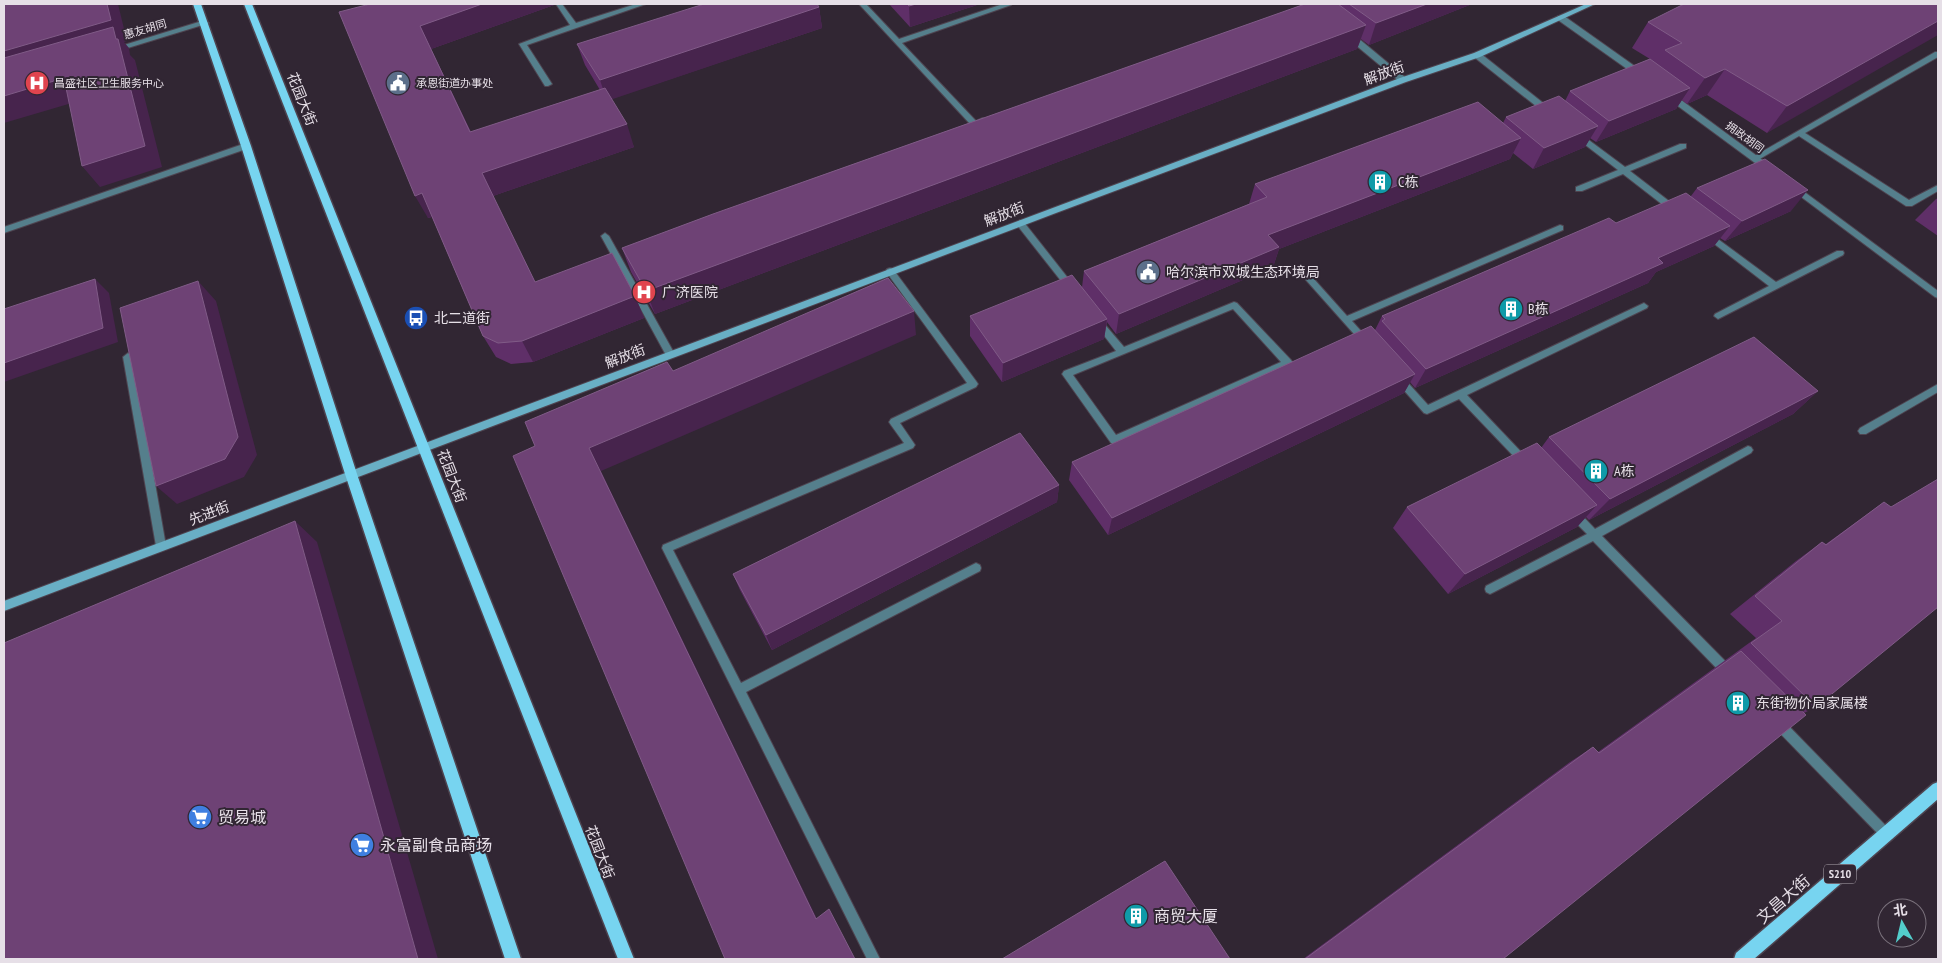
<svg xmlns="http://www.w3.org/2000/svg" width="1942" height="963" font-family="'PT Sans Narrow','Noto Sans SC',sans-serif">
<rect width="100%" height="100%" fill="#312633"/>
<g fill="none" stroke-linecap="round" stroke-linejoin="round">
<g stroke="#4e4450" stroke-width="2">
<g id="lane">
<polygon points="556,4 562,4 576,23 636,4 646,4 527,45 552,84 548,86 545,86 519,44 570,25"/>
<path d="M 859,4 L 866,4 L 899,39 L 1003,4 L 1012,4 L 1011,5 L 902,43 L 976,121 L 983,118 L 987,121 C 984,125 977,127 972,126 Z"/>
<polygon points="1935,52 1938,52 1938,57 1805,133 1909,200 1938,185 1938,191 1912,206 1906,206 1799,136 1758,160 1752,160 1751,158"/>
<polygon points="1474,53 1480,53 1552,110 1552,114 1546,114 1474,57"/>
<polygon points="1578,132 1625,167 1680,144 1686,144 1686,148 1630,171 1678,208 1678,212 1672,212 1623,174 1582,191 1576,191 1576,187 1618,170 1575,137 1575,133"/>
<polygon points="1020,220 1023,221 1075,287 1076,289 1075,291 1069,291 1017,225 1016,223"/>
<polygon points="1560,225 1563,226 1563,230 1352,321 1370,341 1365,344 1362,343 1298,271 1302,268 1305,269 1347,316"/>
<polygon points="1707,231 1776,282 1837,251 1843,251 1844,253 1843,255 1718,319 1714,316 1715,314 1769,286 1704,236 1704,232"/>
<polygon points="605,233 609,236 673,351 675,354 673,357 667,357 601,236"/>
<polygon points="890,268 893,269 976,381 978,384 976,387 900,423 913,442 915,445 913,448 673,550 741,683 972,565 976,563 980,565 981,568 980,571 746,692 880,959 867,959 662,548 663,545 904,443 891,425 889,422 891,419 967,383 887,273 886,271 887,269"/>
<path d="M 1234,302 L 1237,303 L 1291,360 L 1293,363 L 1291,366 L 1117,443 L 1111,443 L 1062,374 L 1064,371 L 1116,351 L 1095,324 L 1093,322 L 1095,320 L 1101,320 L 1124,347 ZM 1233,309 L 1281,362 L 1116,435 L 1073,375 Z"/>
<polygon points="1644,303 1648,306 1647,308 1467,395 1528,459 1530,462 1528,465 1522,465 1459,399 1427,414 1424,413 1393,378 1398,374 1401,375 1428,405"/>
<polygon points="128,353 133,357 166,546 165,549 161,551 157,549 156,546 123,357"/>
<polygon points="1938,384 1938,392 1866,434 1860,434 1858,431 1860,428"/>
<polygon points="1748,446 1751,447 1753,450 1751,453 1602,536 1734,670 1736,674 1734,678 1730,679 1726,678 1593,541 1494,592 1490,594 1486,592 1485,589 1486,586 1587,534 1569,516 1568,513 1569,510 1573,509 1577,510 1595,529"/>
<polygon points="1777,716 1781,718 1890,830 1892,834 1890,838 1886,840 1882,838 1773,726 1771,722 1773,718"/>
</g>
</g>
<g stroke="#4e4450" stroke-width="2">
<g id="street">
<polygon points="1558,16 1564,16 1643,72 1643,76 1637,76 1558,20"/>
<polygon points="202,21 209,23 118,51 112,51 111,49"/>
<polygon points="1346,33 1352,33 1406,78 1406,82 1400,82 1346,37"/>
<polygon points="1667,94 1673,94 1772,167 1772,171 1766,171 1667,98"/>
<polygon points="246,143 249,144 249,148 4,233 4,227"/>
<polygon points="1795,185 1938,291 1938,298 1935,297 1792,190 1791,188"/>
</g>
</g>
<g stroke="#4e4450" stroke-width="2">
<polygon id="secondary" points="1586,4 1595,4 1480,57 1406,82 1056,213 4,611 4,601 1050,209 1400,78 1474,53"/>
</g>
<g stroke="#4e4450" stroke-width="3">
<g id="primary">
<polygon points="193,4 201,4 251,146 357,474 521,959 505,959 345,474 241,146"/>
<polygon points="244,4 252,4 634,959 618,959"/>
<polygon points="1938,782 1938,799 1754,959 1734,959 1736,953 1933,784"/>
</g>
</g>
<use href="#lane" fill="#557f8c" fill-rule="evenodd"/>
<use href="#street" fill="#557f8c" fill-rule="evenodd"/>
<use href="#secondary" fill="#69afc5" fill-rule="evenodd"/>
<use href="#primary" fill="#77d4f0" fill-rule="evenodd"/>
</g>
<g fill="#5f2f68">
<polygon points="370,4 554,5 431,49 471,132 600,90 585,65 577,44 819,7 822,28 611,99 634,147 493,196 535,282 635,296 644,318 533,362 511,364 496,357 483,336 432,217 428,218"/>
<polygon points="889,4 980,4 910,27"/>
<polygon points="1305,4 1472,4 1369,45 1361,39 1357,49 655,314 631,272 622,248"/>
<polygon points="1938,4 1767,133 1707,95 1687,104 1682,100 1676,109 1596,142 1590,138 1585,147 1533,169 1513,153 1510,159 1279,249 1273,267 1116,334 1107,322 1104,339 1002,382 970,336 970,316 1082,287 1084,271 1249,204 1255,184 1503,123 1506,117 1565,101 1570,91 1650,59 1632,48 1648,22"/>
<polygon points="1697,188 1791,211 1725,241 1720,238 1714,246 1656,272 1648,283 1415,388 1410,382 1404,393 1108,535 1069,480 1072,462 1375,330 1382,316 1616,223 1691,196"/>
<polygon points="1938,198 1938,236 1915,220 1936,199"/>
<polygon points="1818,391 1793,414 1589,520 1586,517 1577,527 1448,594 1393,528 1407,507 1541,448 1549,437"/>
<polygon points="1059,485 1057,502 772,650 740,590 733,574"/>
<polygon points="1884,502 1816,707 1804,713 1503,959 1303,959 1570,762 1593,747 1598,752 1756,638 1730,614 1796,561 1822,542 1826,544"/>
</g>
<g fill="#47244d">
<polygon points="107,4 118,4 127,41 124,42 129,48 130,55 135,60 162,167 100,187 82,166 120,45 4,77 4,51"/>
<polygon points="482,4 555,4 554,5 431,49 420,26"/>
<polygon points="916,4 980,4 910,27 909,6"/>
<polygon points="1427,4 1472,4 1369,45 1376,23"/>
<polygon points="819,7 822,28 607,101 600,80"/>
<polygon points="1938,21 1938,35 1767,133 1787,106"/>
<polygon points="1366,25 1357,49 655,314 646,291"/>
<polygon points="1725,69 1707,95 1687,104 1705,78"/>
<polygon points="64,78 82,100 4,123 4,96"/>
<polygon points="1690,88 1676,109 1596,142 1609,121"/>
<polygon points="627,124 634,147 493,196 482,173"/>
<polygon points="1598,126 1585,147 1533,169 1544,148"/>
<polygon points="1521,138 1510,159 1279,249 1273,267 1116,334 1119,314 1268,235"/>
<polygon points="1808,190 1791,211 1725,241 1742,221"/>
<polygon points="422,193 435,216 428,218 415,196"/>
<polygon points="1730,226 1714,246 1656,272 1648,283 1415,388 1426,369 1658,258"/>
<polygon points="95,279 109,293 118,342 4,382 4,363"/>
<polygon points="198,281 216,301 257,455 244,477 177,504 156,486"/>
<polygon points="635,296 644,318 533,362 522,341"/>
<polygon points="914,311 916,335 601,471 822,929 816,919 589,448"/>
<polygon points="1107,319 1104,339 1002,382 1003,363"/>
<polygon points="1415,374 1404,393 1108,535 1112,518"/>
<polygon points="1818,391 1793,414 1589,520 1610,499"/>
<polygon points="1059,485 1057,502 772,650 766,635"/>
<polygon points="1597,505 1577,527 1448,594 1465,574"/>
<polygon points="295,521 317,542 438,959 418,959"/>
</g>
<g fill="#6e4275" stroke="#805b87">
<polygon points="4,4 107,4 111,20 4,51"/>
<polygon points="370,4 482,4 420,26 470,132 605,88 627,124 482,173 535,282 612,253 635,296 522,341 498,343 483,336 422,193 415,196 339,12"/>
<polygon points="704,4 817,4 819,7 600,80 577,44"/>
<polygon points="907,4 916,4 909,6"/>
<polygon points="1305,4 1338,4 1366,25 646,291 622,248 713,214"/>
<polygon points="1349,4 1427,4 1376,23"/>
<polygon points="1684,4 1938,4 1938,21 1787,106 1725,69 1705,78 1665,50 1682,43 1648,22"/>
<polygon points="113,27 116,39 118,39 145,146 82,166 64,78 4,96 4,58"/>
<polygon points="1650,59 1690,88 1609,121 1570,91"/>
<polygon points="1559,96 1598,126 1544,148 1506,117"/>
<polygon points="1478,102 1521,138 1268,235 1279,247 1119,314 1084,271 1267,197 1255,184"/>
<polygon points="1765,159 1808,190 1742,221 1697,188"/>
<polygon points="1686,193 1730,226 1658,258 1663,263 1426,369 1382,321 1385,319 1382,316 1609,218 1616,223"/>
<polygon points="1072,275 1107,319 1003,363 970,316"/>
<polygon points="888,278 914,311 589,448 816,919 829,909 855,959 725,959 513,456 535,446 525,422 667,362 673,371"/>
<polygon points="95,279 103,328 4,363 4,309"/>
<polygon points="198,281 238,437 225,459 156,486 120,308"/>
<polygon points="1371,326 1415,374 1112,518 1072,462"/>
<polygon points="1754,337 1818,391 1610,499 1549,437"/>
<polygon points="1020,433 1059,485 766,635 733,574"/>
<polygon points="1537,443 1597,505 1465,574 1407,507"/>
<polygon points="1938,479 1938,607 1816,707 1751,643 1782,621 1755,596 1822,542 1826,545 1884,502 1891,507"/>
<polygon points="295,521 418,959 4,959 4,643"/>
<polygon points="1741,651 1806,715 1503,959 1305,959 1593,747 1599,753"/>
<polygon points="1165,861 1230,959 1002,959"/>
</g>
<defs>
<g id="hospital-disc" transform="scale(1.25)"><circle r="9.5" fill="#e0444e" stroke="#312633"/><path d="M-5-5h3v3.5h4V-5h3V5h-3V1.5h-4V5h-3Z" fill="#fff"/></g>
<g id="civic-disc" transform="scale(1.25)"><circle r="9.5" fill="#5c6f8a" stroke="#312633"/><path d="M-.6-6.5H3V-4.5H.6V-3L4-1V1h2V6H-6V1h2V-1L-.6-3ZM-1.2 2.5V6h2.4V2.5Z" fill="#fff"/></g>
<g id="building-disc" transform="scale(1.25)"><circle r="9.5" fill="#0f9aa8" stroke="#312633"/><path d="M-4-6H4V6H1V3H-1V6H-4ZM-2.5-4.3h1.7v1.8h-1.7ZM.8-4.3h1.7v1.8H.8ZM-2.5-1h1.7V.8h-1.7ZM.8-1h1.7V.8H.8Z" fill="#fff"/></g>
<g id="bus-disc" transform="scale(1.25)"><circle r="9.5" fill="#1a4fb4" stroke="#312633"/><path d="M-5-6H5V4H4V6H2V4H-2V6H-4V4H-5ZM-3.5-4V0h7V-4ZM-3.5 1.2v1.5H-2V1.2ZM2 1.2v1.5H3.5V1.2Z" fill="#fff"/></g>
<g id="supermarket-disc" transform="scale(1.25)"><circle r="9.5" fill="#3f7fe0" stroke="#312633"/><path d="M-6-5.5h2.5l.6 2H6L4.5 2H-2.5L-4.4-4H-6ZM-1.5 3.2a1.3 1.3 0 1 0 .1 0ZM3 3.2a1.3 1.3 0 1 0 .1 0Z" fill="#fff"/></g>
</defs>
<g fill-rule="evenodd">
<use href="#hospital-disc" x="37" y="83"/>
<use href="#civic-disc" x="398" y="83"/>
<use href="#building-disc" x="1380" y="182"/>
<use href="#civic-disc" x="1148" y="272"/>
<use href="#hospital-disc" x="644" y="292"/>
<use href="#building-disc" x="1511" y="309"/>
<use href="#bus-disc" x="416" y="318"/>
<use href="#building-disc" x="1596" y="471"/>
<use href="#building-disc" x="1738" y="703"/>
<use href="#supermarket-disc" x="200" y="817"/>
<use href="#supermarket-disc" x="362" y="845"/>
<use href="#building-disc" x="1136" y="916"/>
</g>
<g text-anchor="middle" stroke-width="4" stroke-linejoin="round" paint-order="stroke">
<g font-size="11" fill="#e6dfe7" stroke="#312633">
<text transform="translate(145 29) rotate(-16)" y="4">惠友胡同</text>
<text transform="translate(1745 137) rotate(36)" y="4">拥政胡同</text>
</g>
<g font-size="11" fill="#e6dfe7" stroke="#312633" text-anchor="start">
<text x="54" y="87">昌盛社区卫生服务中心</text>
<text x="416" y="87">承恩街道办事处</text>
</g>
<rect fill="#312633" stroke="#b0a8b1" stroke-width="1" x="1824" y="864.5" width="32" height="19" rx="4"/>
<g font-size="12" font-weight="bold" fill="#e6dfe7">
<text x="1840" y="878">S210</text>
</g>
<g font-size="14" fill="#e6dfe7" stroke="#312633">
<text transform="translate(1384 73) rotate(-20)" y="5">解放街</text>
<text transform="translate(302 99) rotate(68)" y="5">花园大街</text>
<text transform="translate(1004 214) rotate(-21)" y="5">解放街</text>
<text transform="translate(625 356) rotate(-21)" y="5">解放街</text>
<text transform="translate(452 476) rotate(69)" y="5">花园大街</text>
<text transform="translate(209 513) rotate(-21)" y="5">先进街</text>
<text transform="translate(600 852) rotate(69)" y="5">花园大街</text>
</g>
<g font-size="14" fill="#e6dfe7" stroke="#312633" text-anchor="start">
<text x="1398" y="187">C栋</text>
<text x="1166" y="277">哈尔滨市双城生态环境局</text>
<text x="662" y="297">广济医院</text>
<text x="1528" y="314">B栋</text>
<text x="434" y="323">北二道街</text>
<text x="1614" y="476">A栋</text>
<text x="1756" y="708">东街物价局家属楼</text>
</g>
<g font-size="16" fill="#e6dfe7" stroke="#312633" text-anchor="start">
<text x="218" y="823">贸易城</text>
<text x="380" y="851">永富副食品商场</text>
<text x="1154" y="922">商贸大厦</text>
</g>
<g font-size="16" fill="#e6dfe7" stroke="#312633">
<text transform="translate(1783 899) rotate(-41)" y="6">文昌大街</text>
</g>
</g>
<rect width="1942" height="963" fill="none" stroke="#e6dfe7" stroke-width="10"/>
<g transform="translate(1902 923) rotate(352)"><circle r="24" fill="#312633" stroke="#79707b"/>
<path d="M0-4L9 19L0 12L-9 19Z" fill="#53cdcb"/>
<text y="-8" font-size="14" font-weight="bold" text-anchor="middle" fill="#e6dfe7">北</text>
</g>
</svg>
